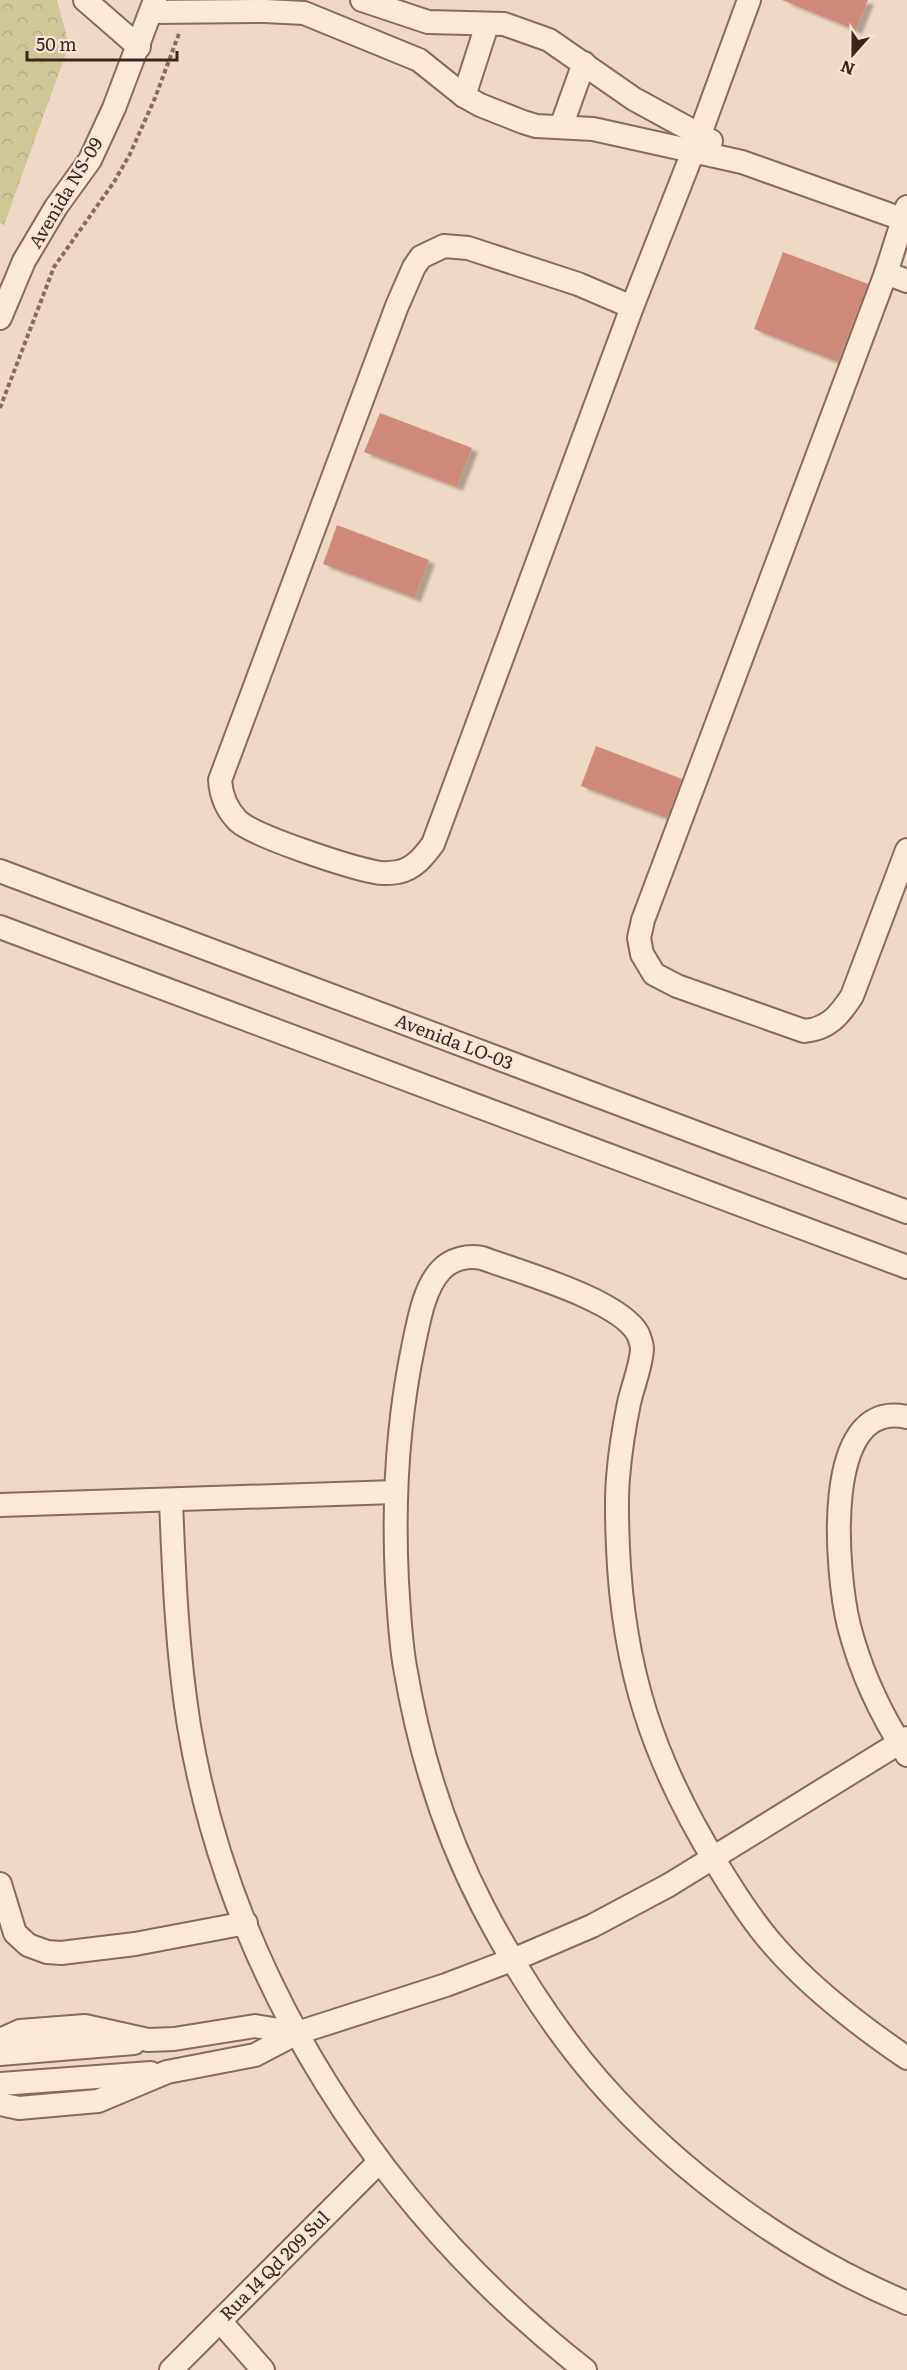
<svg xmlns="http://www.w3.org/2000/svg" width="907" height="2370" font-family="Literata,serif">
<defs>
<pattern id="park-crowns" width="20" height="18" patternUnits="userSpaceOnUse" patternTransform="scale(1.5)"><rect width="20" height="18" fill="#cec899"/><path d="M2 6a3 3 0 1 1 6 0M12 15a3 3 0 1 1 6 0" fill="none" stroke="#b2ac83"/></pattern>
<filter id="shadow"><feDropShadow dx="6" dy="4" stdDeviation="1.5" flood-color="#0004"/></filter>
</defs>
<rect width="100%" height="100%" fill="#efd9c6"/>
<polygon fill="url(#park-crowns)" points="0,0 57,0 69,45 4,225 0,223"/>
<g fill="#ce8b7b" filter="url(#shadow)">
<polygon points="782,0 868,0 856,30"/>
<polygon points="783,252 868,284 838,362 754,329"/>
<polygon points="380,413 472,448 457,487 364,452"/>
<polygon points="337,525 429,560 415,598 323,564"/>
<polygon points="596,746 682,779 667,818 581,786"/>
</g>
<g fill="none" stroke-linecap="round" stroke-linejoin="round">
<g stroke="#8b6a5b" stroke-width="26">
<g id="minor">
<polyline points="85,0 139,47"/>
<polyline points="362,0 428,22 504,24 549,40 634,99 711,141"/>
<polyline points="151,12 265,11 304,13 419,60 464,96 480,105 523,122 536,126 593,129 742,162 902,219"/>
<polyline points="464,96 487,25"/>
<polyline points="561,127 584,63"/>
<path d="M 907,207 L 886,273 L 643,920 L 639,938 L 642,954 L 654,974 L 677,986 L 804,1031 C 828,1029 839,1016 852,996 L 907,850"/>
<polyline points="886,273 907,281"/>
<path d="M 632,307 L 578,284 L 468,248 L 444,246 L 421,257 L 414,267 L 397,306 L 220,780 C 221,795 227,810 238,821 C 256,837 349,867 375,872 C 382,874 391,873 398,872 C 414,869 424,856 433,844 L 632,307 L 700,134 L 749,0"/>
<polyline points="0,318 24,261 56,207 90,160 114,108 155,0"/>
<polyline points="0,871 907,1212"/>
<polyline points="0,927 907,1267"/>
<path d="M 907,1417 C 819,1397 837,1578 849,1626 C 861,1673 881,1715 907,1755"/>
<path d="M 171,1501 C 174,1576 177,1651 189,1726 C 232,1982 382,2211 585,2370"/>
<polyline points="0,1505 395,1492"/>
<polyline points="0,1884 15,1933 28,1945 47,1952 61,1953 135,1944 246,1923"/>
<polyline points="0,2040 20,2031 85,2026 148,2040 174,2039 255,2026 297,2033"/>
<polyline points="0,2054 134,2043"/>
<path d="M 907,2058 C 860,2026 814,1991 776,1948 C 754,1924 735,1894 718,1866 C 654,1763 623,1670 618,1548 C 617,1525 616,1501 618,1478 C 620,1453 624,1427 629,1403 C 633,1385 641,1367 642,1349 C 642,1344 640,1339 638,1334 C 620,1300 520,1272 482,1258 C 468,1255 451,1259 441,1270 C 424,1288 419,1320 414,1343 C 397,1423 393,1501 397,1582 C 399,1610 400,1639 405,1667 C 419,1750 444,1832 483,1907 C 515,1968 553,2028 598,2080 C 680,2174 792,2255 907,2303"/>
<polyline points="0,2084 151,2073"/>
<polyline points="0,2104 19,2108 98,2101 167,2072 255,2055 297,2033 446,1985 522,1956 592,1926 669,1885 907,1738"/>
<polyline points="220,2321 263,2370"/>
<polyline points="171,2370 379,2162"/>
</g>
</g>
<polyline stroke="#8b6a5b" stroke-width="4" stroke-dasharray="4.5 3" stroke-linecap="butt" points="0,408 54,267 114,182 130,154 155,98 180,31"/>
<use href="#minor" stroke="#f9e9d9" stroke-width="22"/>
</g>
<g text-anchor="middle" stroke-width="4.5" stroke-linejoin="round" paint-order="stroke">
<g font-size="18" fill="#3b261f" stroke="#f6e5d5">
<text transform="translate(66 193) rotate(-59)" y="6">Avenida NS-09</text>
<text transform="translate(454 1042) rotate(21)" y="6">Avenida LO-03</text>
<text transform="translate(275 2266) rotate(-45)" y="6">Rua 14 Qd 209 Sul</text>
</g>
</g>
<g transform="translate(853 54) rotate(201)" stroke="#f6e5d5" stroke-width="4.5" paint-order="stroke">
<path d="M0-4.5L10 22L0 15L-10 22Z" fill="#3b261f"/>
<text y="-9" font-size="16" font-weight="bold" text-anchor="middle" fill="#3b261f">N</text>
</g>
<path d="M27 51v9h150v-9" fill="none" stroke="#3b261f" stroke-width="3"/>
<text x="36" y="51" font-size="18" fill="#3b261f" stroke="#f6e5d5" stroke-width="4.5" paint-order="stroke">50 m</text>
</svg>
